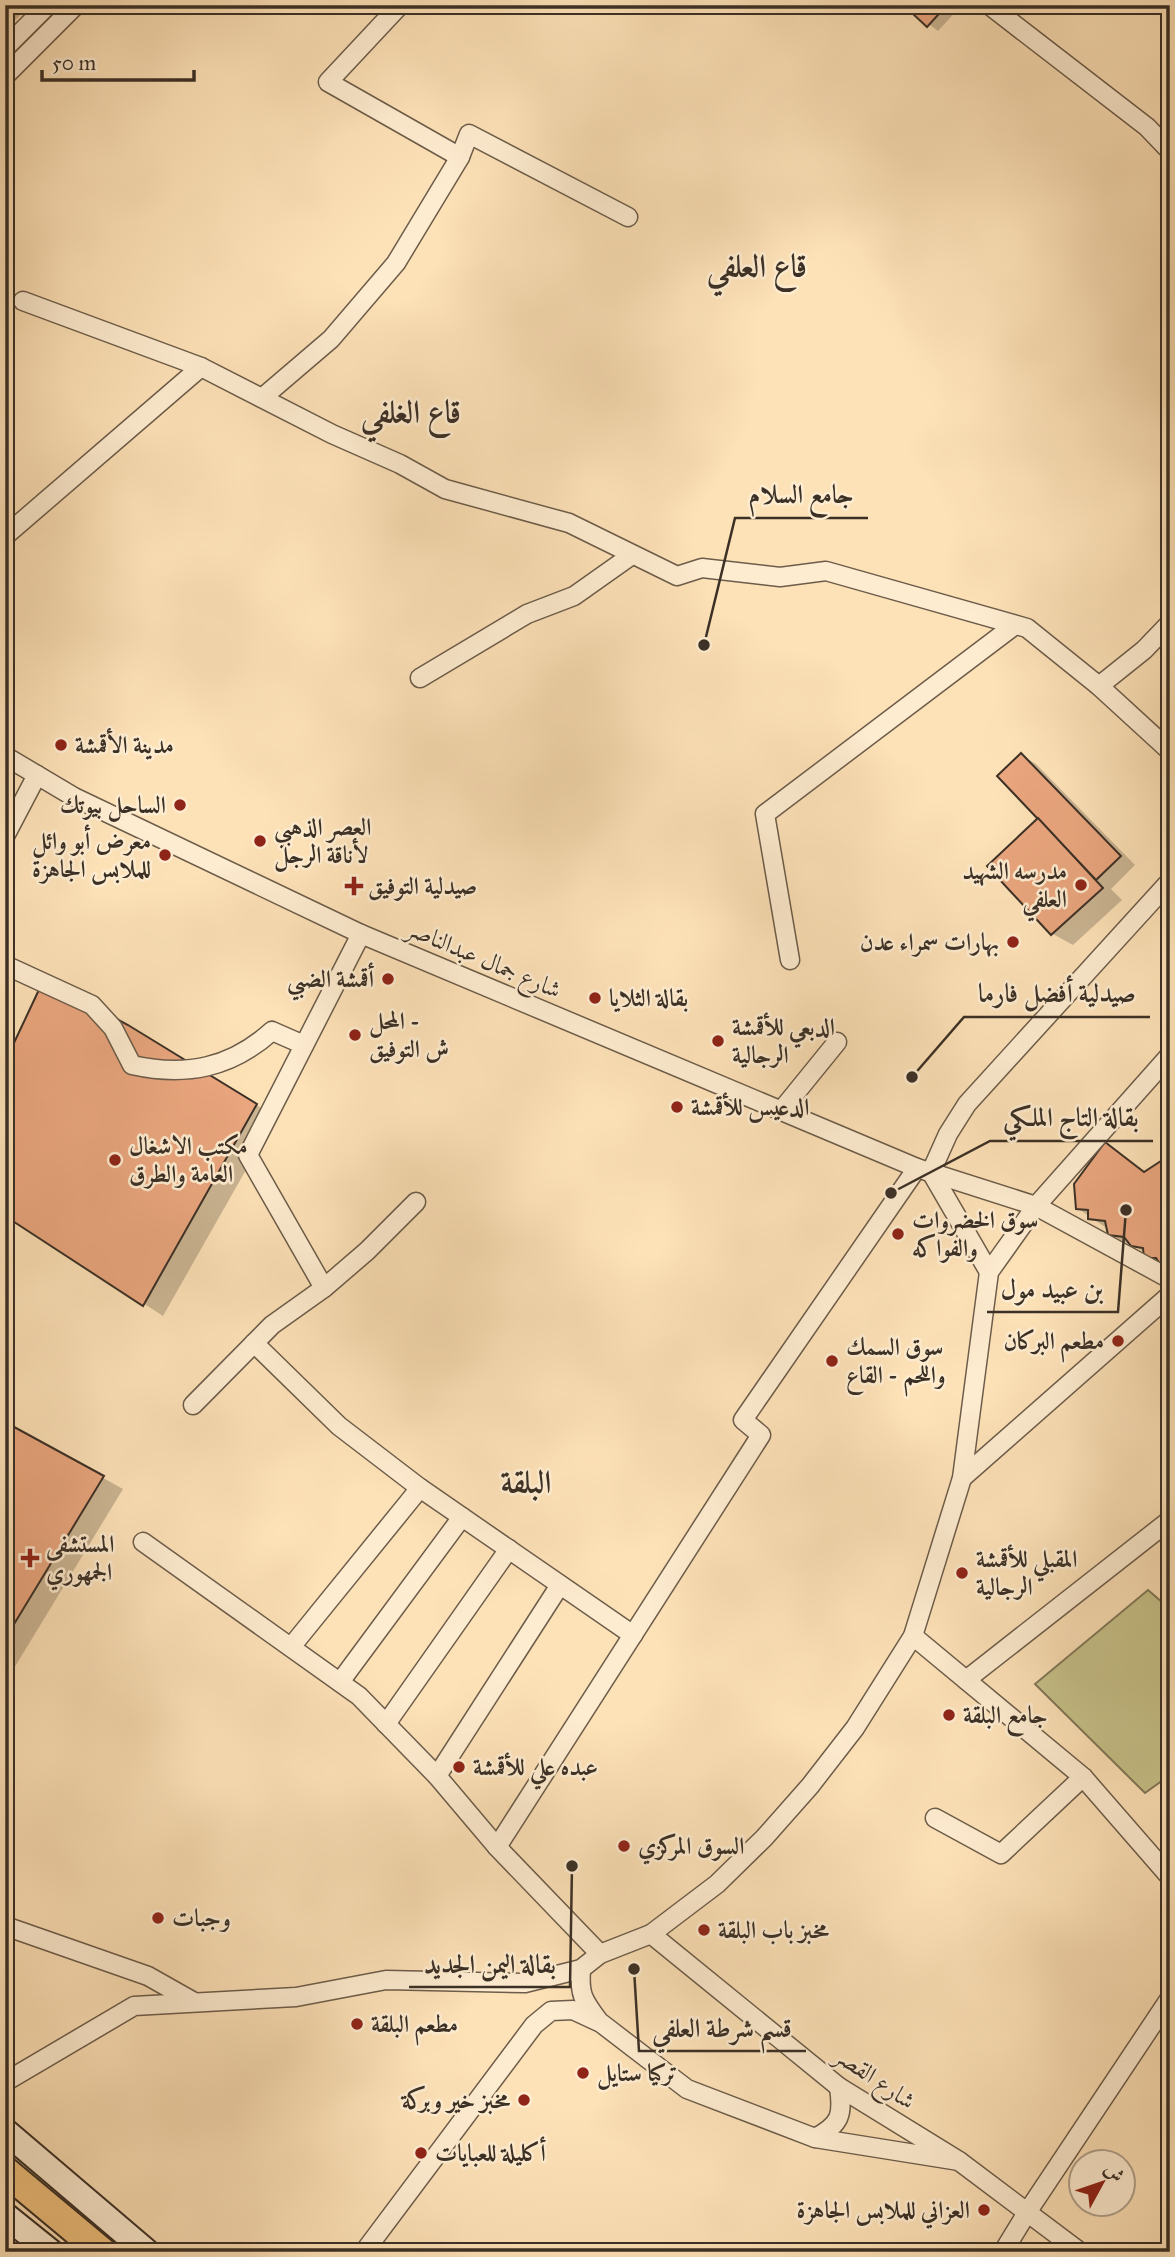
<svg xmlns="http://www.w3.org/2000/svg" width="1175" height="2257" font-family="'IM FELL Great Primer',Amiri,serif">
<rect width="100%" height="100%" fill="#fde1b7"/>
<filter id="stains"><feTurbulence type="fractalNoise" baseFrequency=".00286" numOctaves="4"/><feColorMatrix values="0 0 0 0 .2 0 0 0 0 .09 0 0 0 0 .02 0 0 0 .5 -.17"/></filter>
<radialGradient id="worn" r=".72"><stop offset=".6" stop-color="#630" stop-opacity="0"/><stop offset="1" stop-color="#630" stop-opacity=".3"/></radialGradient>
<polygon fill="#c7c189" stroke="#817858" stroke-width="2" points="1148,1590 1170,1609 1170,1775 1145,1793 1035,1684"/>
<g fill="#0003">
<polygon points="5,5 30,5 5,30"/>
<polygon points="924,5 962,5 938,31 916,14"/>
<polygon points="1021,755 1036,764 1135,865 1111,889 1122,900 1073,945 1053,934 1040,819"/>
<polygon points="149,1039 276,1117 163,1316 5,1213"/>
<polygon points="1105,1144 1147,1173 1170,1157 1170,1276 1146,1257 1145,1252 1109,1234 1108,1229 1077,1208"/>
<polygon points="5,1424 123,1489 5,1683"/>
<polygon points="399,2244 412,2252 393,2252"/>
</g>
<g fill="#eaa67e" stroke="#3b3026" stroke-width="2">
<polygon points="921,5 947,5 927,27 913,14"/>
<polygon points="1021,753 1121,856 1096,880 997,776"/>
<polygon points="1038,818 1103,888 1051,935 987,866"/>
<polygon points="44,979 128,1025 257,1104 143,1306 5,1216 5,1062"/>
<polygon points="1105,1142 1144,1172 1170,1155 1169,1278 1156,1258 1144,1258 1143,1248 1131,1246 1124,1237 1108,1235 1105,1221 1088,1219 1088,1210 1076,1209 1074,1184"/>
<polygon points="5,1422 104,1476 5,1639"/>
</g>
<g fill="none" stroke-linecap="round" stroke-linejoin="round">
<g stroke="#6c5c4a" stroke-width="21">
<g id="street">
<polyline points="400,5 328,82 460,157 469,134 628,217"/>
<polyline points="989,5 1147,127 1170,151"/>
<polyline points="5,48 48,5"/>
<polyline points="5,76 76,5"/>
<polyline points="23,301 201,367 332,434 400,464 445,489 569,523 677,576 702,568 780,577 826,571 1027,628 1099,686 1170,751"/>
<polyline points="262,398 331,339 396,263 460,157"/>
<polyline points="5,536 201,367"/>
<polyline points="420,678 527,614 574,596 632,555"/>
<polyline points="1099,686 1144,650 1170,623"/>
<polyline points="5,756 74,797 361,934 917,1168 1036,1206 1170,1279"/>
<polyline points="5,836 37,775"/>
<polyline points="790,960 765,814 1015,625"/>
<path d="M 5,965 L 92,1005 L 113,1028 L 132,1065 C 186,1077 231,1068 272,1031 L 304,1045"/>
<polyline points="781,1111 837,1042"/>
<polyline points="931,1172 948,1134 967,1104 1170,881"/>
<polyline points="931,1172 989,1272"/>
<polyline points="324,1288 248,1155 361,934"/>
<polyline points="254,1343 339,1426 420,1488 633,1635"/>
<polyline points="193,1405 272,1325 324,1288 367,1251 416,1202"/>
<polyline points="962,1478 1170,1295"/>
<polyline points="143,1542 359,1696 437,1776 497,1847 600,1954"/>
<polyline points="913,1636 1083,1777 1170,1877"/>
<polyline points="291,1647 420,1488"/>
<polyline points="966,1680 1170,1520"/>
<polyline points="340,1682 462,1517"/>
<polyline points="386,1724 509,1549"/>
<polyline points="437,1776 560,1585"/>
<polyline points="935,1818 1001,1854 1083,1777"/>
<polyline points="497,1847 761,1435 743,1420 917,1168"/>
<polyline points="5,1926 148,1976 194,2002"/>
<polyline points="651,1934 839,2087 959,2161 1080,2252"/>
<path d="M 581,1969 C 579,1994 583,2000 598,2020"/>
<polyline points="5,2082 134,2006 296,1997 386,1980 525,1983 581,1969 600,1954 651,1934 717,1884 764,1838 810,1786 855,1728 913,1636 962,1478 989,1272 1036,1206 1170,1055"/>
<path d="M 815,2138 C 841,2124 843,2115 839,2087"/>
<polyline points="364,2252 534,2025 551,2011 573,2010 601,2023 687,2089 815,2138 959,2161"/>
<polyline points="1003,2252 1028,2211 1170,1998"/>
</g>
</g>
<g stroke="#3b3026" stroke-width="28">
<g id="secondary">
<polyline points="5,2131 147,2252"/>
<polyline points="5,2215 51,2252"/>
</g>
</g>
<g stroke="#3b3026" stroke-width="32">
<polyline id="primary" points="5,2171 102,2252"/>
</g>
<use href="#street" stroke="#feecd0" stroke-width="18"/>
<use href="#secondary" stroke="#feecd0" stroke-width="24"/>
<use href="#primary" stroke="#eec07c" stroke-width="28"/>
</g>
<g fill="#8f2418" stroke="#feecd0" stroke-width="2.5">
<circle cx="61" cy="745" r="7"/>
<circle cx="180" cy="805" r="7"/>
<circle cx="260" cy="841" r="7"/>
<circle cx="165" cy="855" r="7"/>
<circle cx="1081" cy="885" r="7"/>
<path d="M350.5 875.5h7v7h7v7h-7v7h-7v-7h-7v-7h7z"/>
<circle cx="1013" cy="942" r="7"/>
<circle cx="388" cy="979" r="7"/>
<circle cx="595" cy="998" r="7"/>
<circle cx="355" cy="1035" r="7"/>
<circle cx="718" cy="1041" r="7"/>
<circle cx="677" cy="1107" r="7"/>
<circle cx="115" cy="1160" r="7"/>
<circle cx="898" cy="1234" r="7"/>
<circle cx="1118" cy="1341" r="7"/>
<circle cx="832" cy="1361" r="7"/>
<path d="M26.5 1547.5h7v7h7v7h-7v7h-7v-7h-7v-7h7z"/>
<circle cx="962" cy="1573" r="7"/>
<circle cx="949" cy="1715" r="7"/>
<circle cx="459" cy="1767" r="7"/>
<circle cx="624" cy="1846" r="7"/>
<circle cx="158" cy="1918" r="7"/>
<circle cx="704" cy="1930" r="7"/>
<circle cx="357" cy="2024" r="7"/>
<circle cx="583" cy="2073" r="7"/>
<circle cx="524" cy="2100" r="7"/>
<circle cx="421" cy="2153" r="7"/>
<circle cx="984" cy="2210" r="7"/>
</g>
<g text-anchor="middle" stroke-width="5" stroke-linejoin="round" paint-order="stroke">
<g font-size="24" font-weight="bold" fill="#3b3026" stroke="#feecd0" text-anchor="start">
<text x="75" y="753">مدينة الأقمشة</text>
<text x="166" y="813" text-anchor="end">الساحل بيوتك</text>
<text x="274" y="835">العصر الذهبي<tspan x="274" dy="28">لأناقة الرجل</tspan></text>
<text x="151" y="849" text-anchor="end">معرض أبو وائل<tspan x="151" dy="28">للملابس الجاهزة</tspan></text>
<text x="1067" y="879" text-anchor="end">مدرسه الشهيد<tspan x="1067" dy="28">العلفي</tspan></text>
<text x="368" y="894">صيدلية التوفيق</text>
<text x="999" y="950" text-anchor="end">بهارات سمراء عدن</text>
<text x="374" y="987" text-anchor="end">أقمشة الضبي</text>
<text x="609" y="1006">بقالة الثلايا</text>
<text x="369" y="1029">المحل -<tspan x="369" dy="28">ش التوفيق</tspan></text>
<text x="732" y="1035">الدبعي للأقمشة<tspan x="732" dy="28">الرجالية</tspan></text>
<text x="691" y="1115">الدعيس للأقمشة</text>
<text x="129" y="1154">مكتب الاشغال<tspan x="129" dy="28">العامة والطرق</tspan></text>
<text x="912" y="1228">سوق الخضروات<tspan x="912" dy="28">والفواكه</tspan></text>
<text x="1104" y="1349" text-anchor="end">مطعم البركان</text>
<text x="846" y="1355">سوق السمك<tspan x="846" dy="28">واللحم - القاع</tspan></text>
<text x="46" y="1552">المستشفى<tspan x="46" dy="28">الجمهوري</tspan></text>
<text x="976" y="1567">المقبلي للأقمشة<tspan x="976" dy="28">الرجالية</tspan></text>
<text x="963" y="1723">جامع البلقة</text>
<text x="473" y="1775">عبده علي للأقمشة</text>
<text x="638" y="1854">السوق المركزي</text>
<text x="172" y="1926">وجبات</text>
<text x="718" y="1938">مخبز باب البلقة</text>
<text x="371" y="2032">مطعم البلقة</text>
<text x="597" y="2081">تركيا ستايل</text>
<text x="510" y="2108" text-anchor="end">مخبز خير وبركة</text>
<text x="435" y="2161">أكليلة للعبايات</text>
<text x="970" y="2218" text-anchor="end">العزاني للملابس الجاهزة</text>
</g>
<g font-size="24" fill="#3b3026" stroke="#feecd0">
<text transform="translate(484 959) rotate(23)" y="8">شارع جمال عبدالناصر</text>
<text transform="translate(875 2078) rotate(34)" y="8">شارع القصر</text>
</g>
<g font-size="32" font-weight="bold" fill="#3b3026" stroke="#feecd0">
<text x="757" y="277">قاع العلفي</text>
<text x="411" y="423">قاع الغلفي</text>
<text x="526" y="1493">البلقة</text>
</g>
</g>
<path fill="none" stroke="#3b3026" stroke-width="2.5" d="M704 645L735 518H868M912 1077L964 1017H1150M891 1193L990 1141H1153M1126 1210L1118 1312H987M572 1866L570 1987H409M634 1969L639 2051H806"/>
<g fill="#3b3026" stroke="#feecd0" stroke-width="2.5">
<circle cx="704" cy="645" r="7"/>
<circle cx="912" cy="1077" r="7"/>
<circle cx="891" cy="1193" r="7"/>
<circle cx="1126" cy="1210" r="7"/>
<circle cx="572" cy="1866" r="7"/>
<circle cx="634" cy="1969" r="7"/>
</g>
<g font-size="26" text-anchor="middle" font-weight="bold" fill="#3b3026" stroke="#feecd0" stroke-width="5" stroke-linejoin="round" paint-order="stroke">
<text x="801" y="503">جامع السلام</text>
<text x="1057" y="1002">صيدلية أفضل فارما</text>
<text x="1071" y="1126">بقالة التاج الملكي</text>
<text x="1052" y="1298">بن عبيد مول</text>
<text x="490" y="1973">بقالة اليمن الجديد</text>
<text x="722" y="2037">قسم شرطة العلفي</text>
</g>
<rect width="1175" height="2257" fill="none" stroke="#fde1b7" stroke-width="28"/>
<rect x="7" y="7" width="1161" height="2243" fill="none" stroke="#3b3026" stroke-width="3.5"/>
<rect x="14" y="14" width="1147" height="2229" fill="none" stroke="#3b3026" stroke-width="2"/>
<g transform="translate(1102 2183) rotate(50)"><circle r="33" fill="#feecd0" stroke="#b0a18c" stroke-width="2"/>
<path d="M0-5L12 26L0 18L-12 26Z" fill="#8f2418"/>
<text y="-10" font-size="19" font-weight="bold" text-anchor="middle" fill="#3b3026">ش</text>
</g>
<path d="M42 70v10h152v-10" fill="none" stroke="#3b3026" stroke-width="3.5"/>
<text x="52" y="70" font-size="21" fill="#3b3026" stroke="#feecd0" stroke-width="5" paint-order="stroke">50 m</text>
<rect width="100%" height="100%" filter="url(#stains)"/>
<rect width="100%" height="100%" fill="url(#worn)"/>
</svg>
